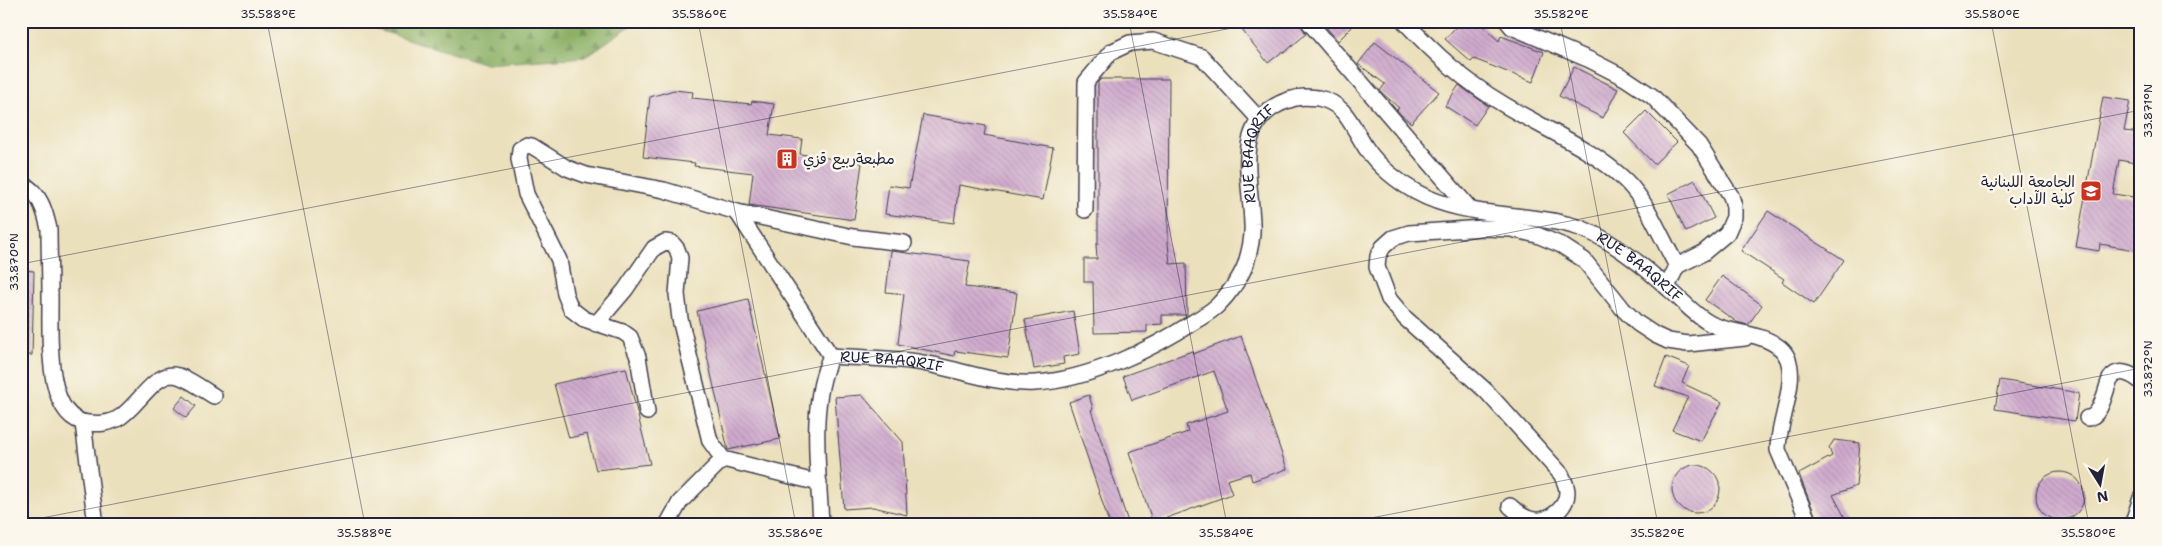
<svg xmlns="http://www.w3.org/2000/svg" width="2162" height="546" font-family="'Shantell Sans','Playpen Sans Arabic',sans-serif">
<defs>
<pattern id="forest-firs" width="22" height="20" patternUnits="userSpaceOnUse" patternTransform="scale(1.25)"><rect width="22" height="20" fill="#8bb065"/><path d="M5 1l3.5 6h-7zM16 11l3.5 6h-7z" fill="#718f54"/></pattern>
<pattern id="building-back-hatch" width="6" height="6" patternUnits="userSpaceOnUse" patternTransform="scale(1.25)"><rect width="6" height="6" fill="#cfaacd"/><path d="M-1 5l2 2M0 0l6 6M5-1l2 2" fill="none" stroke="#b192b1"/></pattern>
</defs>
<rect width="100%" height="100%" fill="#fbf7ec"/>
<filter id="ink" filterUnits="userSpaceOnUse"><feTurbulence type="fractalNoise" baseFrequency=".02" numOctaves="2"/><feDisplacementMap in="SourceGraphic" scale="10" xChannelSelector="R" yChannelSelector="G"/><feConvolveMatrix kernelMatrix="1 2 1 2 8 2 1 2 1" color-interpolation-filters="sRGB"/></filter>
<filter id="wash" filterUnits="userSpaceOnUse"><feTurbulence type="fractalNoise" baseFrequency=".0096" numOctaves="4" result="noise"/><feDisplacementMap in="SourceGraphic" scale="20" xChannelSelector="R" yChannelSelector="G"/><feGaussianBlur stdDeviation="1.12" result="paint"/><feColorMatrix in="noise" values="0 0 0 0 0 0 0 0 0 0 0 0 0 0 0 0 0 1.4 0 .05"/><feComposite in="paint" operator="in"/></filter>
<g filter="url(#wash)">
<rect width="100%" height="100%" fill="#ebe0bc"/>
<polygon fill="url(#forest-firs)" stroke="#566950" points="350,21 637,21 585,57 486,64"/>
<g id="blocks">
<g fill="url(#building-back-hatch)">
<polygon points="1235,21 1299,21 1306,34 1284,53 1283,51 1268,63"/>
<polygon points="1321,21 1358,21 1338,41"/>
<polygon points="1461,21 1477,21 1499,41 1501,36 1544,52 1533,82 1474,59 1471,62 1445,39"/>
<polygon points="1375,42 1439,92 1411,123 1401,115 1397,110 1399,108 1380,91 1385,84 1358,64"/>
<polygon points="1574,67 1618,89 1603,118 1559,96"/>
<polygon points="1101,79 1169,79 1168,243 1170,264 1186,263 1187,315 1162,315 1162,324 1147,325 1147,332 1094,333 1093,282 1084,282 1084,259 1097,259 1096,244 1098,244 1098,82"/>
<polygon points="1459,85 1488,106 1475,125 1445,106"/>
<polygon points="674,90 693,92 692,98 751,104 752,101 774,104 769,135 802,139 800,154 862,163 854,220 749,205 753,173 694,166 695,163 643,157 650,97"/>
<polygon points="2103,97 2130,101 2124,131 2141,133 2141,164 2119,160 2113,194 2141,198 2141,251 2100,244 2099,251 2076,247"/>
<polygon points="1646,111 1677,142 1654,164 1624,133"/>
<polygon points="923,115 986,126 984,135 1053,148 1043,200 959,185 954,223 885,214 889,185 909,188"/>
<polygon points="1695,180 1714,218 1686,232 1668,194"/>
<polygon points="1768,211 1844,260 1814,304 1782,282 1784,279 1741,251"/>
<polygon points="891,251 970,261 965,287 1017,293 1008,358 955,351 954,356 898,344 904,294 886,292"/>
<polygon points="21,270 34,271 32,355 21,355"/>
<polygon points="1722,276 1762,305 1748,325 1737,322 1705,300"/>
<polygon points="748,299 780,439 728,450 697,311"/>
<polygon points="1073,311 1080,354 1063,357 1064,364 1034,369 1025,320"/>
<polygon points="1241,336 1287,469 1252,481 1250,473 1227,480 1232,494 1153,523 1129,452 1188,432 1186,425 1228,411 1214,371 1132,400 1123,376 1192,351 1193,354"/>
<polygon points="1666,357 1689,366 1682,383 1722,402 1701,441 1672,430 1688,397 1655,386"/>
<polygon points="626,368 650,464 596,470 587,434 569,438 554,384"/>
<polygon points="2000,380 2079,393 2075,421 1995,409"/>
<polygon points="862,395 903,442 907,515 873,507 844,509 835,397"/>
<polygon points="1089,395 1093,409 1091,410 1129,525 1110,525 1069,402"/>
<polygon points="184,396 196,406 186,418 174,408"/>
<polygon points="1834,440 1860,443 1856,486 1833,495 1849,525 1819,525 1799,474 1832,456 1829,448"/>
<circle cx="1696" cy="489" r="24"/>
<circle cx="2060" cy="496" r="24"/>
</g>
</g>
</g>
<g filter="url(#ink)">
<use href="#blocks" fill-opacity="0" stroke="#403e4e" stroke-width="1"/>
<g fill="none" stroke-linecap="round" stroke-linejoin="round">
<g stroke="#403e4e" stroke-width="18">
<g id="minor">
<polyline points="1308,21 1470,209"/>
<path d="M 1404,21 C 1435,54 1464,81 1503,104 C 1544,129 1592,148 1626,181 C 1649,204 1661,238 1677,266"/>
<polyline points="1507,21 1512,27 1590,60 1625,78 1652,96 1699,145 1731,196 1734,206 1734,217 1727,233 1703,253 1677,266 1667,287"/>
<path d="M 21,183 C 40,192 45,211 49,229 C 49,251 50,273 50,294 C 51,326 42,419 88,423 C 99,424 107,424 117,419 C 136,409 152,375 173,375 C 186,376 202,389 214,396"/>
<polyline points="1085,210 1086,82 1111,52 1130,43 1153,41 1202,57 1259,119"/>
<polyline points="596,324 625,290 654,248 665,242 672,243 677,249 680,258 677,294 680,319 710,441 723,459 819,483"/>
<polyline points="831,356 737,212 853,237 904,243"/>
<polyline points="647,412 638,357 630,337 623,332 584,319 571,309 565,294 559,260 526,194 519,159 520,149 527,145 532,146 567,168 586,175 664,190 737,212"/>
<path d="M 2087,418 C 2101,418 2105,391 2110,379 C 2118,367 2132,374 2141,382"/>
<polyline points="83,423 96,525"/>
<path d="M 1510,506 C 1517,512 1524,519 1534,520 C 1549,522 1567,508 1567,492 C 1567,486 1564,480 1561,474 L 1486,391 L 1405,318 L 1389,299 L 1377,267 L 1378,256 L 1383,247 L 1393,238 L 1409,233 L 1483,228 L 1511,229 L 1537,235 L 1561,245 L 1584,260 L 1623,309 L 1637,323 L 1655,335 L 1668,341 L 1688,344 L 1745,338"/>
<polyline points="667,525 680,502 723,459"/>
<path id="s1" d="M 821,525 C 819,472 808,405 831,356 C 860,358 889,358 917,362 C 957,368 995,385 1035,383 C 1088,380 1151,350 1195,321 C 1202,317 1210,312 1217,306 C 1228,295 1241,278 1246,263 C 1250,250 1253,237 1252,224 C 1251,177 1230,117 1292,99 C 1301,96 1309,97 1318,98 C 1346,103 1352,127 1366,148 C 1378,166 1398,182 1416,192 C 1465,219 1525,211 1577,227 C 1609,237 1646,268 1670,290 C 1683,301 1695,316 1711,324 C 1732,334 1761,332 1780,348 C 1805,368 1777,423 1778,450 L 1810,525"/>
<polyline points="2132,525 2141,498"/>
</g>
</g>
<use href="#minor" stroke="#fff" stroke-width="15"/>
</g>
</g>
<path fill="none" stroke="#22223b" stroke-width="1" stroke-opacity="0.45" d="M 267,21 L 365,525M 698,21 L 796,525M 1129,21 L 1227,525M 1560,21 L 1658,525M 1991,21 L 2089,525M 21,264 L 1268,21M 21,522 L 2141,110M 1335,525 L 2141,368"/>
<defs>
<g id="building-square" transform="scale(1.125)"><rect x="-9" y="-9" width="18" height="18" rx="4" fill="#c8321e" stroke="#fbf7ec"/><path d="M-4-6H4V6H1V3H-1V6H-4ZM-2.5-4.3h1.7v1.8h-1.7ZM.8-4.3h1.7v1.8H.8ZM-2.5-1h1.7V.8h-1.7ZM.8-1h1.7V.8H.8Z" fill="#fff"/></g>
<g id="university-square" transform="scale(1.125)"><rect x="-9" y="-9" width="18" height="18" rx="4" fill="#c8321e" stroke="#fbf7ec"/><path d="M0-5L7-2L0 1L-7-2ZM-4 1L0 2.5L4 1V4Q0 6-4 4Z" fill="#fff"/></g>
</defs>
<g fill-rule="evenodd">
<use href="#building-square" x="787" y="159"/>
<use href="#university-square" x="2091" y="191"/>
</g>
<g text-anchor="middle" stroke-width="5" stroke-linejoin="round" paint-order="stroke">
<g font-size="15" fill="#22223b" stroke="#fbf7ec">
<text dy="5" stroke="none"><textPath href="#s1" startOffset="742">RUE BAAQRIF</textPath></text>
<text dy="5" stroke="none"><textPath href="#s1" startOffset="1221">RUE BAAQRIF</textPath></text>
<text dy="5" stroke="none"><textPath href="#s1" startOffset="232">RUE BAAQRIF</textPath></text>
</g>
<g font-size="15" fill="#22223b" stroke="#fbf7ec" text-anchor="start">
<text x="803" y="164">مطبعةربيع قزي</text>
<text x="2075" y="187" text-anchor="end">الجامعة اللبنانية<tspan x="2075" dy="17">كلية الآداب</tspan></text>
</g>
</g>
<rect width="2162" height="546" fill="none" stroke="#fbf7ec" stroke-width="55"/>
<g transform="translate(2100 484) rotate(169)" stroke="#fbf7ec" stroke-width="4" paint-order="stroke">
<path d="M0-4L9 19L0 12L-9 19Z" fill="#22223b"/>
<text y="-8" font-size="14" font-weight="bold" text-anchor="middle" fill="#22223b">N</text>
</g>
<rect x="28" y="28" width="2106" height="490" fill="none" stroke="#22223b" stroke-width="2"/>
<g font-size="12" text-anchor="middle" fill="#22223b">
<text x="268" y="18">35.588°E</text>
<text x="699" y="18">35.586°E</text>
<text x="1130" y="18">35.584°E</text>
<text x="1561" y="18">35.582°E</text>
<text x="1992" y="18">35.580°E</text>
<text transform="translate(2148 111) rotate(-90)" y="4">33.871°N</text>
<text transform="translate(14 262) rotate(-90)" y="4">33.870°N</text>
<text transform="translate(2148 369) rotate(-90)" y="4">33.872°N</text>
<text x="364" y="537">35.588°E</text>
<text x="795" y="537">35.586°E</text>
<text x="1226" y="537">35.584°E</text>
<text x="1657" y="537">35.582°E</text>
<text x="2088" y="537">35.580°E</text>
</g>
</svg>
